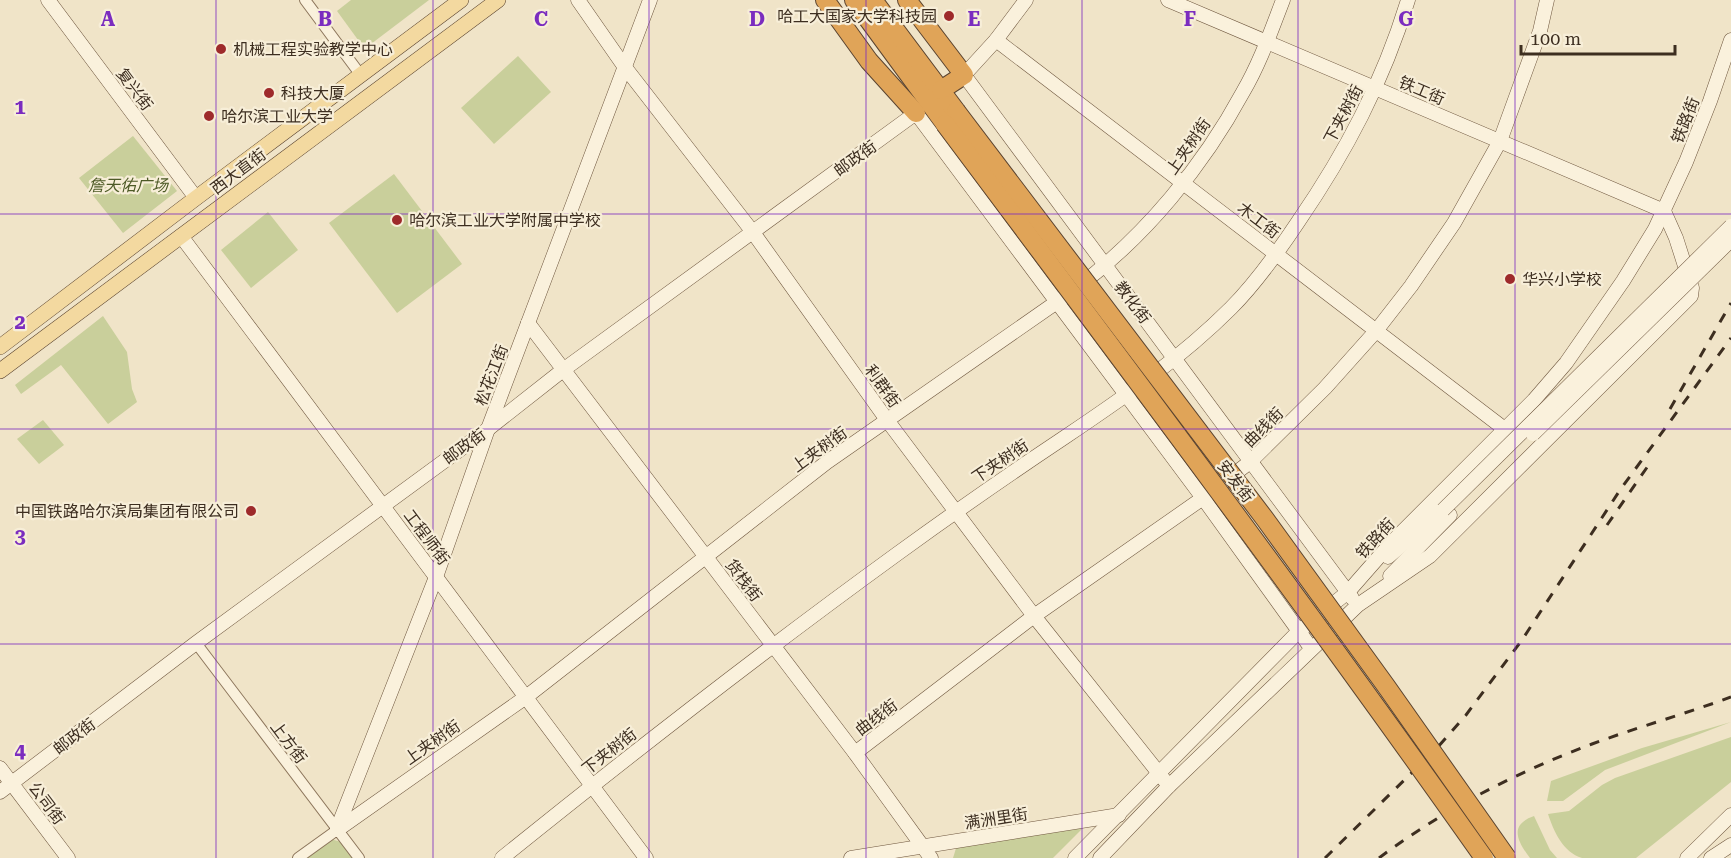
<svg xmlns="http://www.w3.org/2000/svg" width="1731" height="858" font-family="'Roboto Serif','Noto Sans SC',serif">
<rect width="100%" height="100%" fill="#f0e4c8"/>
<g fill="#c9cf9b">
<polygon points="351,0 429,0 367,47 361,44 337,11"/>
<polygon points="518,56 551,92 494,144 461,108"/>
<polygon points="133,136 177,191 123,233 79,178"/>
<polygon points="394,174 462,264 397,313 329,223"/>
<polygon points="268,212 298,250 251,288 221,250"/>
<polygon points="103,316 127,352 132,389 137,402 108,424 61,365 21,394 15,385"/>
<polygon points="43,420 64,445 39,464 17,439"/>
<polygon points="1731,722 1605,770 1563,801 1547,801 1551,781 1642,748"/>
<path d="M 1731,737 L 1731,782 L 1636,858 L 1582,858 C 1563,852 1554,832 1548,814 L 1569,811 L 1602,785 L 1615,778 Z"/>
<path d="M 1534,816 L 1550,850 L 1557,858 L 1530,858 C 1518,842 1508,825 1534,816 Z"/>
<polygon points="1085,826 1053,858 953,858 957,845"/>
<polygon points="330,839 342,842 354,858 303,858"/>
</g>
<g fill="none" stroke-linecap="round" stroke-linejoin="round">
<g stroke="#8d765c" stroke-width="12">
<g id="street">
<polyline points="305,0 360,74"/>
<polyline points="196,643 359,858"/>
<polyline points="298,858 337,830"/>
</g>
</g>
<g stroke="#6f573f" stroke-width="15">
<g id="secondary">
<polyline points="48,0 196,198"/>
<polyline points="578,0 624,66 752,231 887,420 1034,616 1169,786"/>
<polyline points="1026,0 996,40 964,75 1352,598"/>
<polyline points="1168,0 1664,211"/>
<polyline points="996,40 1502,427"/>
<polyline points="181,236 646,858"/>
<path d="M 1079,286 C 1146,235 1203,166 1243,92 C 1260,63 1271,31 1283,0"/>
<polyline points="528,323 855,753 931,858"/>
<polyline points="1388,557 1443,510"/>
<polyline points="1390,576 1450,515"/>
<polyline points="855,753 1034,616 1203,498 1250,462 1325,388 1376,331 1411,286 1454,223 1500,141 1540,31 1547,0"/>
<polyline points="0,768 68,858"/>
<polyline points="0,792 196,643 488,429 563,370 916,113 1203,498 1311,648"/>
<polyline points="337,829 436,577 488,429 650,0"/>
<polyline points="337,830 526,697 827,462 1064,297"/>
<path d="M 502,858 C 631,754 762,652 897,554 C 952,514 1008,475 1065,437 C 1123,398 1181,358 1231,308 C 1256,283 1278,252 1298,222 C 1346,152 1383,82 1408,0"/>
<polyline points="851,858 1119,815"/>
<polyline points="1075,858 1298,632 1348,592 1391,543 1534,400 1566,363 1623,281 1655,229 1686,162 1710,101 1731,40"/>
<polyline points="1100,858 1169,786 1358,605 1430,556 1691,296 1692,288 1676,238 1664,211"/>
<polyline points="1687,858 1731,815"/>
<polyline points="1711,858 1731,845"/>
</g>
</g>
<g stroke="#5b4430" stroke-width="16">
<g id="primary">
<polyline points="0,347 196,198 461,0"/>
<polyline points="0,371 498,0"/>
</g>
</g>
<g stroke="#5b4430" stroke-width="20">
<g id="highway">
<polyline points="825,0 869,61 916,113"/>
<polyline points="854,0 945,124"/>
<polyline points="873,0 956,111"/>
<polyline points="907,0 964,75 941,90"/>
</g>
</g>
<use href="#street" stroke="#faf1dc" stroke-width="10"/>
<use href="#secondary" stroke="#faf1dc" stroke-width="14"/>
<use href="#primary" stroke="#f3d9a0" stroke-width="15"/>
<use href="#highway" stroke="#e0a458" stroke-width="18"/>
<g stroke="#3d2e20" stroke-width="3" stroke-dasharray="10 10" stroke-linecap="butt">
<polyline points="1670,409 1731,303"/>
<polyline points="1607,525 1648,466"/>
<polyline points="1325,858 1437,748 1466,715 1522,640 1620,490 1731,338"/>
<path d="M 1379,858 C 1443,810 1517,772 1592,744 C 1638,727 1685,714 1731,697"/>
</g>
<g stroke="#6f573f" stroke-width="15" stroke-linecap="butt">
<g id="secondary-bridge">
<polyline points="1533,434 1731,240"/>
<polyline points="1443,510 1731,226"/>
</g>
</g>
<g stroke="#5b4430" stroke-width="20" stroke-linecap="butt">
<g id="highway-bridge">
<polyline points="956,111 1265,519 1386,686 1507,858"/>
<path d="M 945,124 C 1127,367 1309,610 1484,858"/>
</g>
</g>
<use href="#secondary-bridge" stroke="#faf1dc" stroke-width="14"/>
<use href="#highway-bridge" stroke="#e0a458" stroke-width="18"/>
</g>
<path fill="none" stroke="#7b2cbf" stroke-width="1.5" stroke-opacity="0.55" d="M 216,0 L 216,858M 433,0 L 433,858M 649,0 L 649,858M 866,0 L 866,858M 1082,0 L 1082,858M 1298,0 L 1298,858M 1515,0 L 1515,858M 0,214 L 1731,214M 0,429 L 1731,429M 0,644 L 1731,644"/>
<g fill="#9e2a2b" stroke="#f7eed8" stroke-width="2">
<circle cx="949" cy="16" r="6"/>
<circle cx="221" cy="49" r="6"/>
<circle cx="269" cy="93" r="6"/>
<circle cx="209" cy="116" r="6"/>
<circle cx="397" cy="220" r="6"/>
<circle cx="1510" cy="279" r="6"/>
<circle cx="251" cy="511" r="6"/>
</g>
<g text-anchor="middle" stroke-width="4.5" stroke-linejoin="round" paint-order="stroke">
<g font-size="16" fill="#3d2e20" stroke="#f7eed8" text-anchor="start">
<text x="937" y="22" text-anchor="end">哈工大国家大学科技园</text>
<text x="233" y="55">机械工程实验教学中心</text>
<text x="281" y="99">科技大厦</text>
<text x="221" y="122">哈尔滨工业大学</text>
<text x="409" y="226">哈尔滨工业大学附属中学校</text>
<text x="1522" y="285">华兴小学校</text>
<text x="239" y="517" text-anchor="end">中国铁路哈尔滨局集团有限公司</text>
</g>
<g font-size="16" fill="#3d2e20" stroke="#f7eed8">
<text transform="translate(135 89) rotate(53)" y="6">复兴街</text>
<text transform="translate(1422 90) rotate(23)" y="6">铁工街</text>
<text transform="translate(1343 114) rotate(-62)" y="6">下夹树街</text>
<text transform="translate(1685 120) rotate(-68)" y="6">铁路街</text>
<text transform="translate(1188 146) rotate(-55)" y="6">上夹树街</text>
<text transform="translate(855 158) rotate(-36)" y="6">邮政街</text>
<text transform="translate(238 171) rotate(-37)" y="6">西大直街</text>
<text transform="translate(1259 220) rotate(37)" y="6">木工街</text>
<text transform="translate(1133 302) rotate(53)" y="6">教化街</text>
<text transform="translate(491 375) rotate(-69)" y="6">松花江街</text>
<text transform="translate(883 386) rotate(54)" y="6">利群街</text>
<text transform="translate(1263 427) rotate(-45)" y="6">曲线街</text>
<text transform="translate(464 446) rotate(-36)" y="6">邮政街</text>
<text transform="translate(819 449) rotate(-36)" y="6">上夹树街</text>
<text transform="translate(1000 461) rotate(-34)" y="6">下夹树街</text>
<text transform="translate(1236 481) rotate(53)" y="6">安发街</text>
<text transform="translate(427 537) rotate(53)" y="6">工程师街</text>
<text transform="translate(1375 538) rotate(-47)" y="6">铁路街</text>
<text transform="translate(744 580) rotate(53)" y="6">货栈街</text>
<text transform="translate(876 717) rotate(-37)" y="6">曲线街</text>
<text transform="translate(74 736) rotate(-37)" y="6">邮政街</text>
<text transform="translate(289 742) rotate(53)" y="6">上方街</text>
<text transform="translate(432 742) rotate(-35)" y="6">上夹树街</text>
<text transform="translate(609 751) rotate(-38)" y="6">下夹树街</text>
<text transform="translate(47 803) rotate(53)" y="6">公司街</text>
<text transform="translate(996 818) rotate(-9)" y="6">满洲里街</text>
</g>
<g font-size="16" font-style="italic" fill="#4d5a26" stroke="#f7eed8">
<text x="128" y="191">詹天佑广场</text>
</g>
</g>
<g font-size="20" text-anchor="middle" font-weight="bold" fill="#7b2cbf" stroke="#f7eed8" stroke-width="4.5" stroke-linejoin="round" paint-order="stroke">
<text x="108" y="26">A</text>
<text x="325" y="26">B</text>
<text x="541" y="26">C</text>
<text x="757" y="26">D</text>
<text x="974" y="26">E</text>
<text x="1190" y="26">F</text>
<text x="1406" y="26">G</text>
<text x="20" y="114">1</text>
<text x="20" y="329">2</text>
<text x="20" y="543">3</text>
<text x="20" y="758">4</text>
</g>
<path d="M1521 45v9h154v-9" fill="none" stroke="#3d2e20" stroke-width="3"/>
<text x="1530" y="45" font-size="18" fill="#3d2e20" stroke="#f7eed8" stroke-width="4.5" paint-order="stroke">100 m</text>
</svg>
